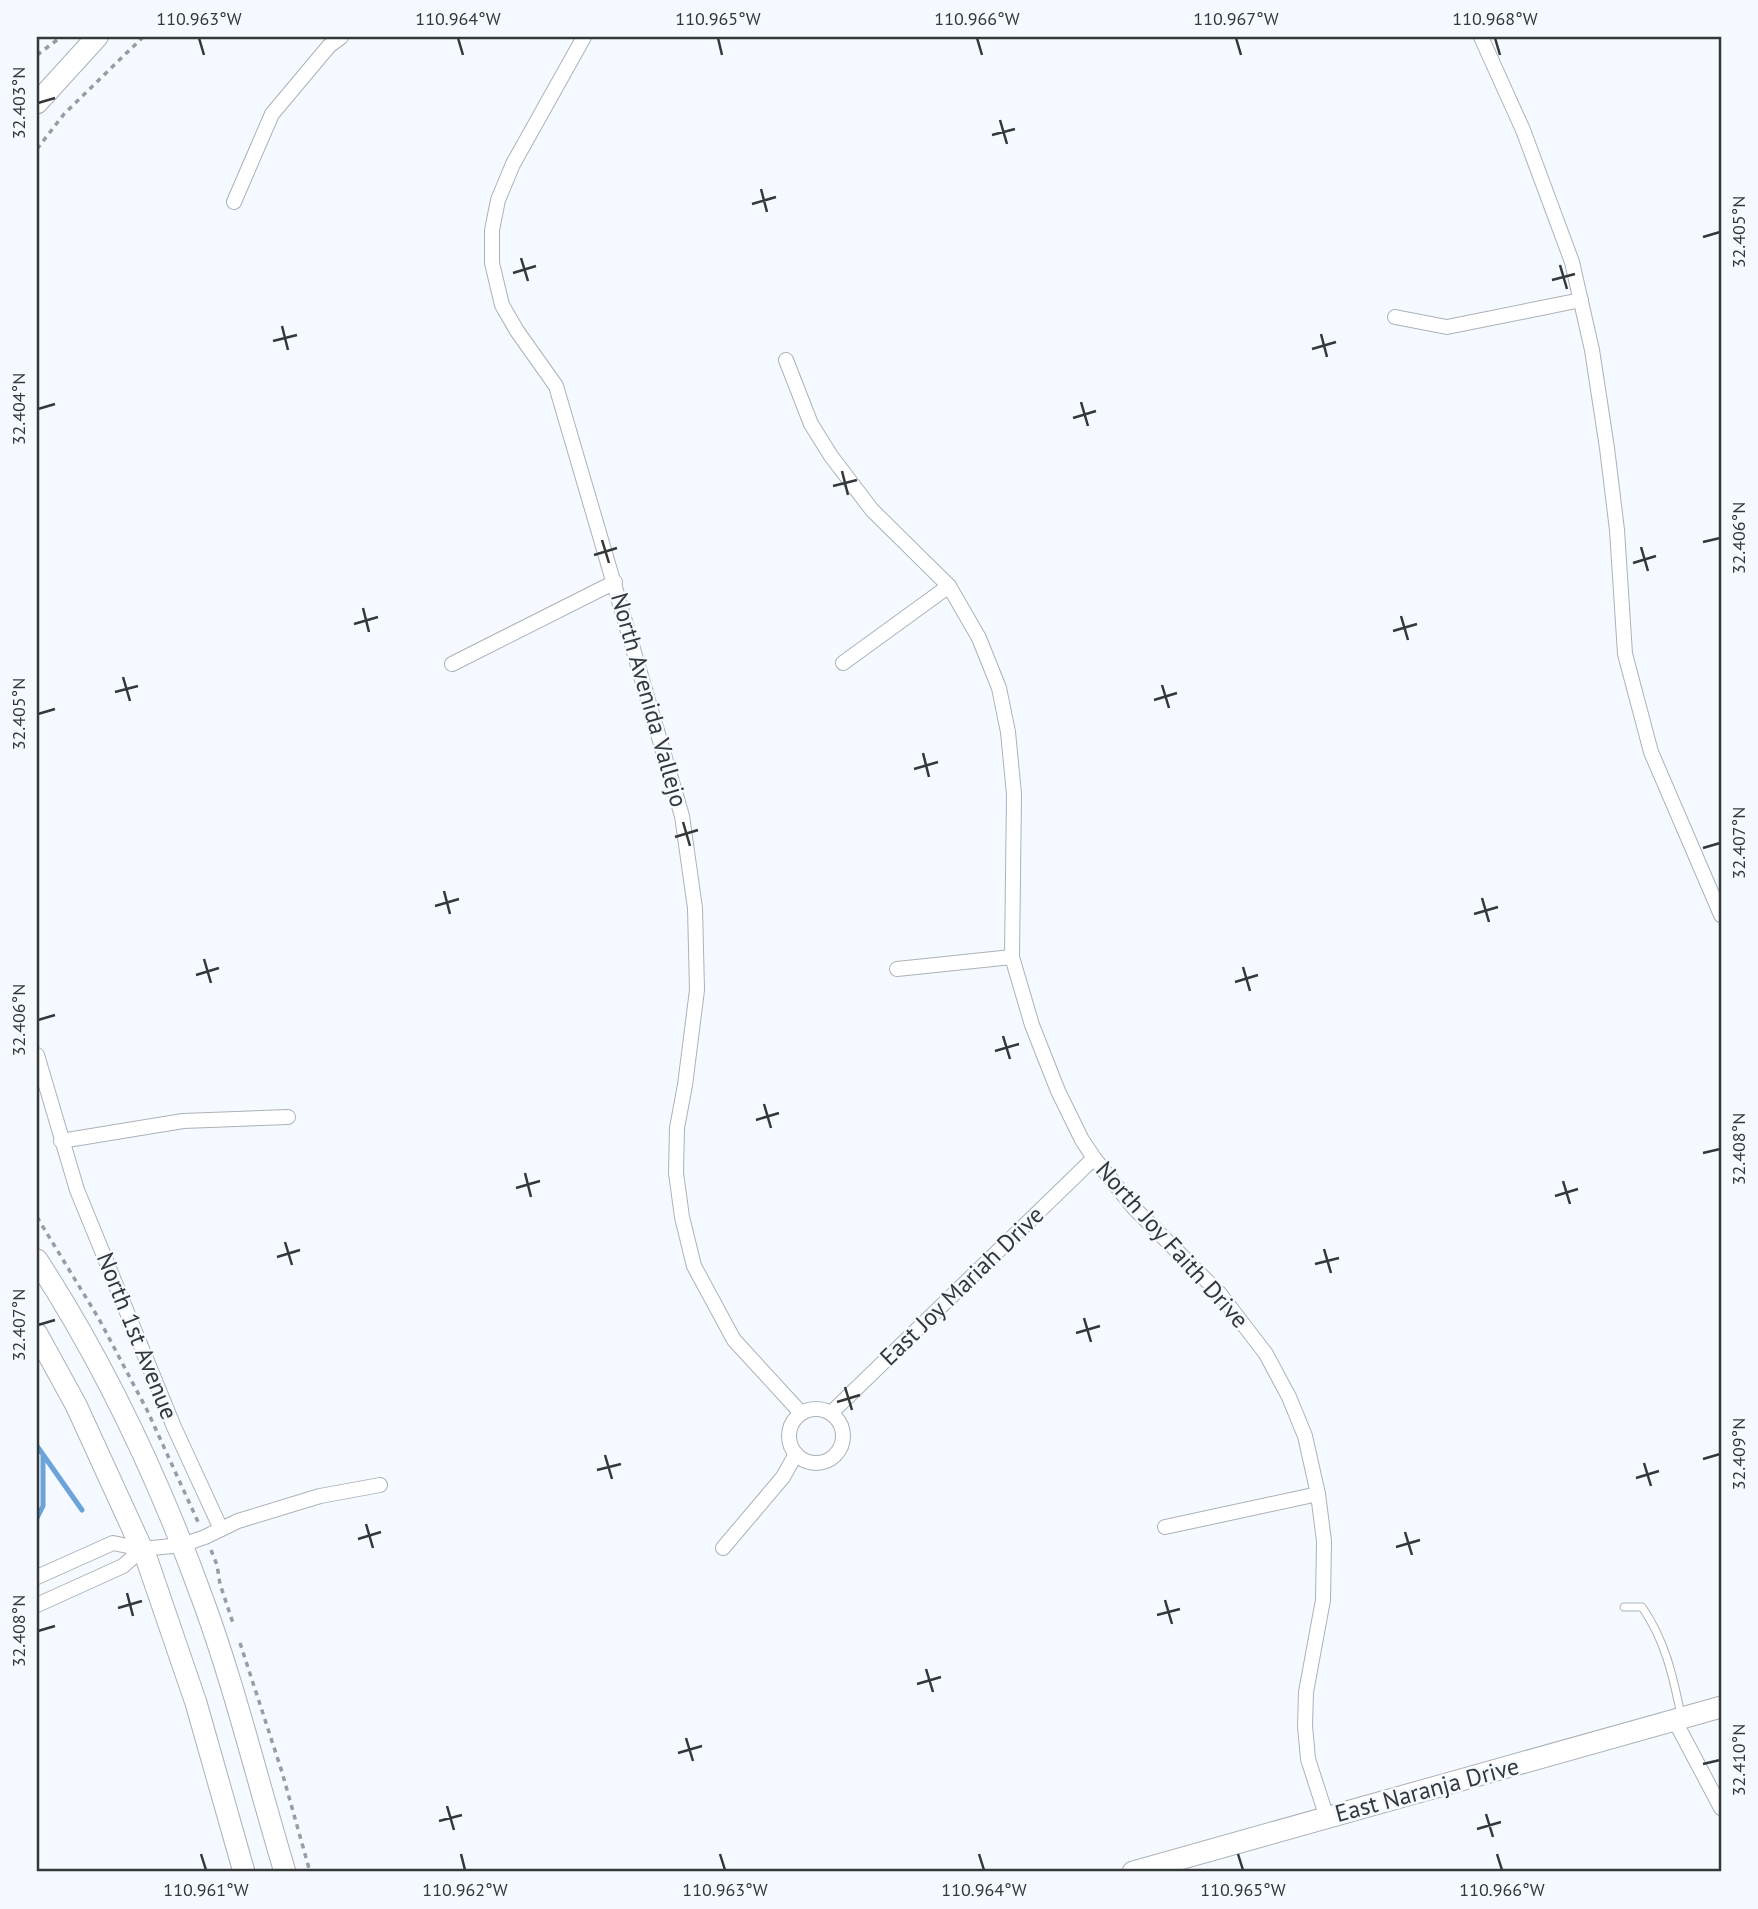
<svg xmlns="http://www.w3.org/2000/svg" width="1758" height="1909" font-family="'PT Sans',sans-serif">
<rect width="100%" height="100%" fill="#f4faff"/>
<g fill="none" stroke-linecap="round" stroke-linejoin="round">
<g stroke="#6da3db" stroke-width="5">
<polyline points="37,1446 82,1510"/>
<polyline points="37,1518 43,1506 43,1457"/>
</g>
<g stroke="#acb2b7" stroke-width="9">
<path id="lane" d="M 1624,1607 L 1642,1607 C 1665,1640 1673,1676 1681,1715"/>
</g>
<g stroke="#acb2b7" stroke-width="16">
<g id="street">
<polyline points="584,37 513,164 498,200 492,230 492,263 502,305 517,331 556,386 682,816 695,908 697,990 685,1085 677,1128 676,1173 682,1217 694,1266 734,1340 801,1413"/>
<polyline points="1481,37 1523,130 1572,262 1592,350 1607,448 1617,530 1625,654 1651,752 1721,915"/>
<polyline points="234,202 272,114 329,46 341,37"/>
<polyline points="1395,317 1447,327 1581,300"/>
<polyline points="786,360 811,424 831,456 872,510 949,586 979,638 999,688 1008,732 1014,794 1012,957 1032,1025 1058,1091 1082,1140 1094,1158 1134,1208 1220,1294 1266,1354 1289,1397 1305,1436 1318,1494 1324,1541 1323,1600 1306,1692 1305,1726 1308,1759 1327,1818"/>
<polyline points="843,663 949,586"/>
<polyline points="452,664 615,582"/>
<polyline points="897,969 1012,957"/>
<polyline points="37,1055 77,1190 174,1427 221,1529"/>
<polyline points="61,1141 183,1121 288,1117"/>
<circle cx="816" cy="1436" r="27"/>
<polyline points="831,1413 1094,1158"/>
<polyline points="1165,1527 1318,1494"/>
<polyline points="723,1548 783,1477 796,1454"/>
<polyline points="37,1577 113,1543 142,1549 182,1545 205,1537 238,1521 320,1496 380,1485"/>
<polyline points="37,1605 123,1566 142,1549"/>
<polyline points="1675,1721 1721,1808"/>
</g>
</g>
<g stroke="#acb2b7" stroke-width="23">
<g id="secondary">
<polyline points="37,103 97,37"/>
<path d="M 37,1260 C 106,1366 161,1484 204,1603 C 236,1691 258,1783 285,1872"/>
<polyline points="37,1334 76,1405 147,1560 196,1703 244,1872"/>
<polyline points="1133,1872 1721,1707"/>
</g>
</g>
<g stroke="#999da0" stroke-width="3.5" stroke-dasharray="5 5" stroke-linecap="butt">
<polyline points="37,55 61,37"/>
<polyline points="37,149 64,114 143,37"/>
<polyline points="37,1217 99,1319 147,1410 199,1524"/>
<polyline points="211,1550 217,1565 220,1584 234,1626"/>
<polyline points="240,1643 282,1772 310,1872"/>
</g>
<use href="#lane" stroke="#fff" stroke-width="7"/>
<use href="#street" stroke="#fff" stroke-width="14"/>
<use href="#secondary" stroke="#fff" stroke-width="21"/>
</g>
<path fill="none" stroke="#353839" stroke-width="2.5" d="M 199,38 L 204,55M 458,38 L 463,55M 718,38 L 722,55M 977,38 L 982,55M 1236,38 L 1241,55M 1495,38 L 1500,55M 38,103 L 55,98M 1000,120 L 1007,144M 992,135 L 1015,129M 761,189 L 767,212M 752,204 L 776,197M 1703,237 L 1720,232M 521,258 L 528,281M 1560,265 L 1567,289M 513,273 L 536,266M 1552,280 L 1575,274M 282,326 L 288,350M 1321,334 L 1327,357M 273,341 L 297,335M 1312,349 L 1336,342M 1081,402 L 1088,426M 38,409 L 55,404M 1073,418 L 1096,411M 842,471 L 848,495M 833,486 L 857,480M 602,540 L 609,563M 1703,542 L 1720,538M 1641,547 L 1648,571M 594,555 L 617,548M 1633,563 L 1656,556M 363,608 L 369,632M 1401,616 L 1408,640M 354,624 L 378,617M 1393,631 L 1417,624M 123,677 L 130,701M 1162,685 L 1169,708M 115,692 L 138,686M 1154,700 L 1177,693M 38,714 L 55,709M 923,753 L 929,777M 914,769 L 938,762M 683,822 L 690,846M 675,837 L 698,830M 1703,848 L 1720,843M 444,891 L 450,914M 1482,898 L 1489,922M 435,906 L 459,899M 1474,914 L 1498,907M 204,959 L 211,983M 1243,967 L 1250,991M 196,975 L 219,968M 1235,982 L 1258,975M 38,1020 L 55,1015M 1003,1036 L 1010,1059M 995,1051 L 1019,1044M 764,1104 L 771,1128M 756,1120 L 779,1113M 1703,1153 L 1720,1149M 525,1173 L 531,1197M 1563,1181 L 1570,1204M 516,1188 L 540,1181M 1555,1196 L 1578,1189M 285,1242 L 292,1265M 1324,1249 L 1331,1273M 277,1257 L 300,1250M 1315,1264 L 1339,1258M 1084,1318 L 1091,1342M 38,1325 L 55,1320M 1076,1333 L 1100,1326M 845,1387 L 852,1410M 837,1402 L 860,1395M 605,1455 L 612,1479M 1703,1459 L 1720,1454M 1644,1463 L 1651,1486M 597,1470 L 621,1464M 1636,1478 L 1659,1471M 366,1524 L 373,1548M 1405,1532 L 1412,1555M 358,1539 L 381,1532M 1396,1547 L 1420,1540M 127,1593 L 133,1616M 1165,1600 L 1172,1624M 118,1608 L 142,1601M 1157,1615 L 1180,1609M 38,1631 L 55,1626M 926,1669 L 933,1692M 917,1684 L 941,1677M 686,1738 L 693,1761M 678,1753 L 702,1746M 1703,1764 L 1720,1760M 447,1806 L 454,1830M 1486,1814 L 1493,1837M 439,1821 L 462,1815M 1477,1829 L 1501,1822M 201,1854 L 206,1870M 461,1854 L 465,1870M 720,1854 L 725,1870M 979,1854 L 984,1870M 1238,1854 L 1243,1870M 1497,1854 L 1502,1870"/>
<g text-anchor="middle" stroke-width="5" stroke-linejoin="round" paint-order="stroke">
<g font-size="24" fill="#353839" stroke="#f4faff">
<text transform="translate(649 700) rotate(74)" y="8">North Avenida Vallejo</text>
<text transform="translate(1172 1245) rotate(48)" y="8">North Joy Faith Drive</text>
<text transform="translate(962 1286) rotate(-44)" y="8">East Joy Mariah Drive</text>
<text transform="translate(137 1336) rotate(68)" y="8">North 1st Avenue</text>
<text transform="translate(1427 1790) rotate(-15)" y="8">East Naranja Drive</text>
</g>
</g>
<rect width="1758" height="1909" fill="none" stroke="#f4faff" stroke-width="77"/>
<rect x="38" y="38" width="1682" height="1832" fill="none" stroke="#353839" stroke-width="2.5"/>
<g font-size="18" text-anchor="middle" fill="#353839">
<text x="199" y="25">110.963°W</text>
<text x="458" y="25">110.964°W</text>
<text x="718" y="25">110.965°W</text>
<text x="977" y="25">110.966°W</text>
<text x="1236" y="25">110.967°W</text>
<text x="1495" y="25">110.968°W</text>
<text transform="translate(19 103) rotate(-90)" y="6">32.403°N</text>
<text transform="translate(1739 232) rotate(-90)" y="6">32.405°N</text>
<text transform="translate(19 409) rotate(-90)" y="6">32.404°N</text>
<text transform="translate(1739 538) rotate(-90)" y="6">32.406°N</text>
<text transform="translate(19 714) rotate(-90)" y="6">32.405°N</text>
<text transform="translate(1739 843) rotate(-90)" y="6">32.407°N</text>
<text transform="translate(19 1020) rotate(-90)" y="6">32.406°N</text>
<text transform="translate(1739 1149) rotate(-90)" y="6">32.408°N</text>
<text transform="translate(19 1325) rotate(-90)" y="6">32.407°N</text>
<text transform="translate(1739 1454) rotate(-90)" y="6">32.409°N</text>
<text transform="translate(19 1631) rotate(-90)" y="6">32.408°N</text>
<text transform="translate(1739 1760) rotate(-90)" y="6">32.410°N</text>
<text x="206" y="1896">110.961°W</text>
<text x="465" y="1896">110.962°W</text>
<text x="725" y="1896">110.963°W</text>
<text x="984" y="1896">110.964°W</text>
<text x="1243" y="1896">110.965°W</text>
<text x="1502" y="1896">110.966°W</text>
</g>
</svg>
